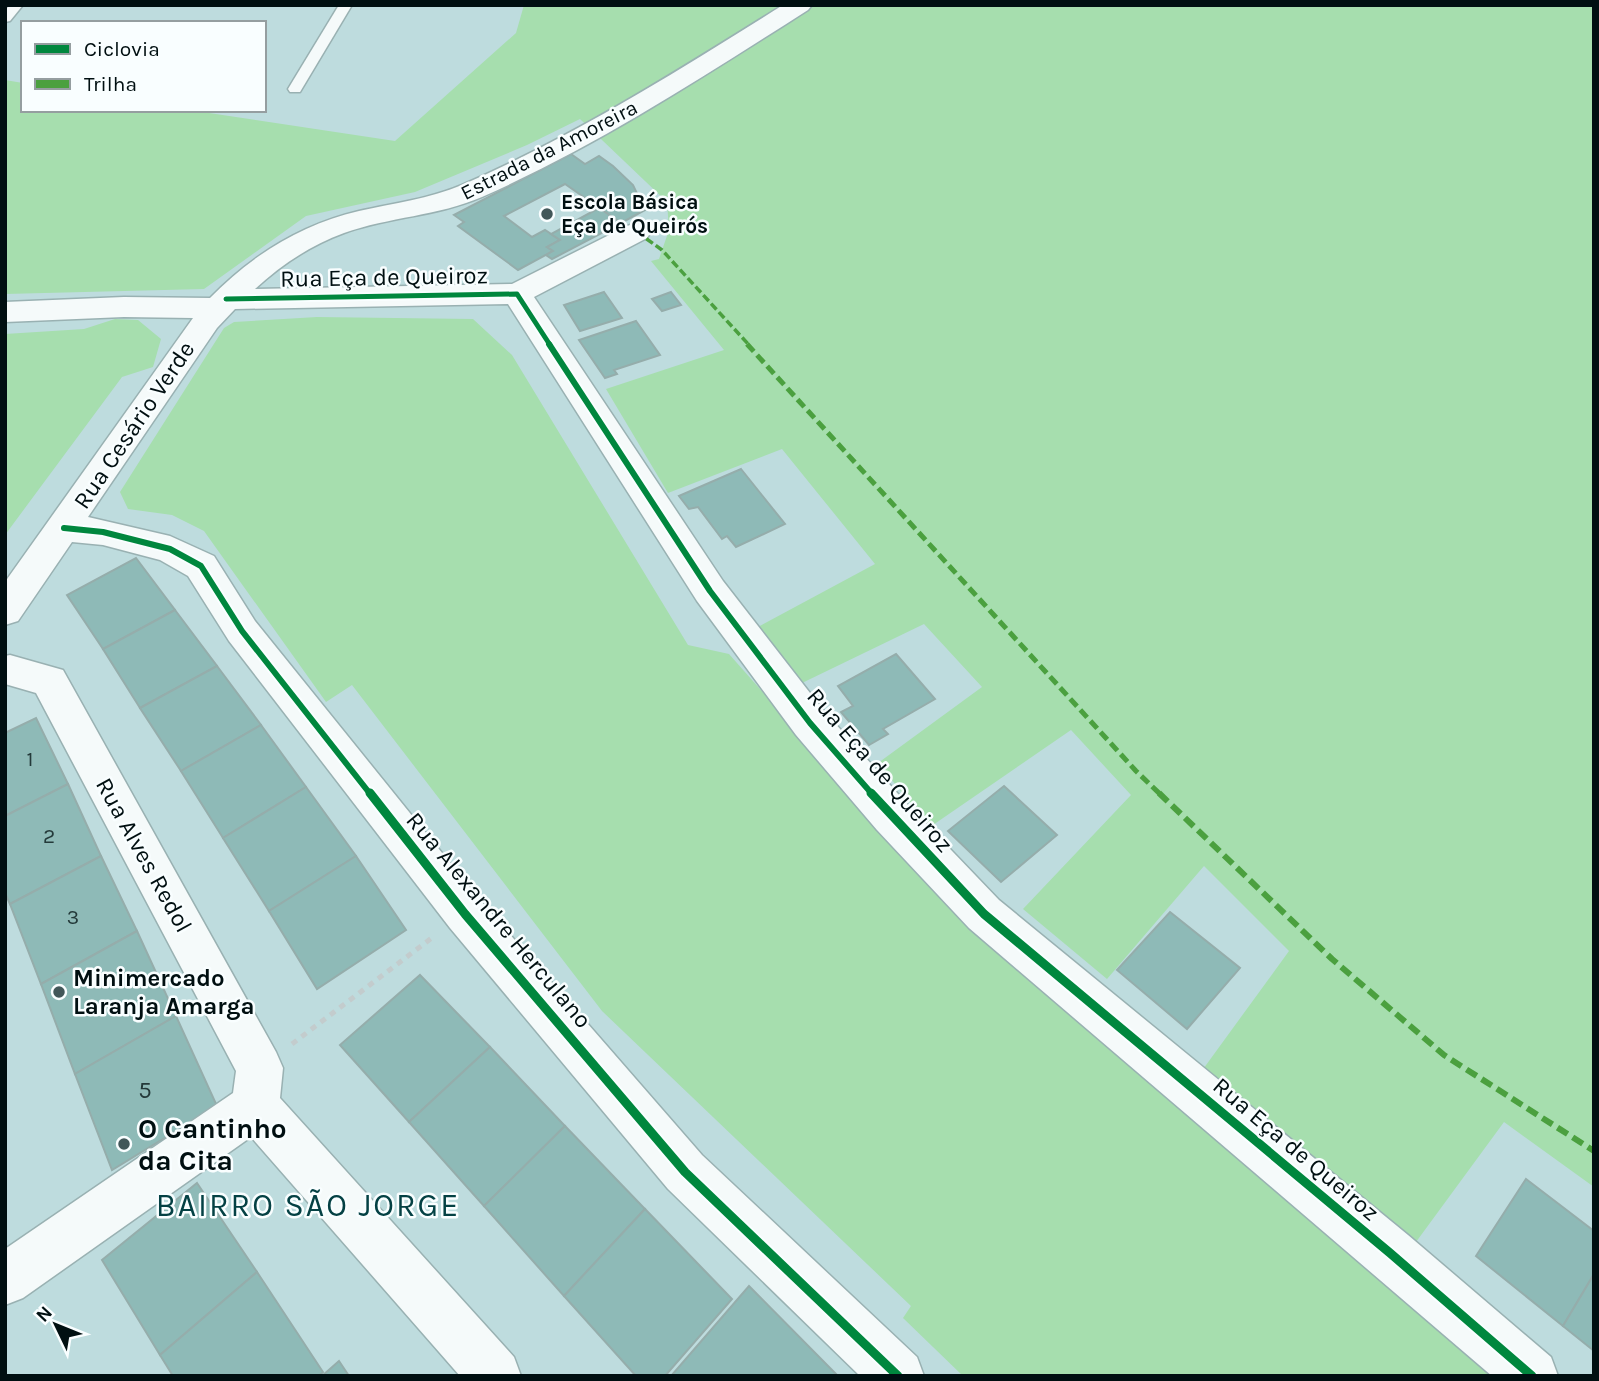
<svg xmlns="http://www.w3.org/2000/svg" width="1599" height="1381" font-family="Karla,sans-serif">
<rect width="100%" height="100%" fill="#bedcde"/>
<g fill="#a6deae">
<polygon points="524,5 1594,5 1594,1187 1504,1122 1416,1242 1201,1072 1289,951 1204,866 1107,979 1023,909 1131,795 1071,730 930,827 878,763 982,687 924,624 802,683 754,629 875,564 782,449 668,493 606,389 724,350 651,261 659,259 669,230 667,202 580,119 527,145 415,192 306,216 204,289 5,294 5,80 23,83 23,110 189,110 395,141 516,33"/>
<polygon points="317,317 473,319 512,355 688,645 729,654 980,938 1495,1376 963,1376 903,1318 911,1306 602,1011 352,685 326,702 204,531 172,515 128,509 120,492 224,328 234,322"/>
<polygon points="115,319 138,320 161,339 153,367 122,377 5,535 5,334 84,329"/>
</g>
<g fill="#8ebab7" stroke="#95adab" stroke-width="2">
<polygon points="571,154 585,164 599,156 613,166 633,185 645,210 621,223 565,184 504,216 532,237 545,230 560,240 547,247 553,251 518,270 458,226 464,222 454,215"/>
<polygon points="599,208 621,223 552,259 546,255 553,251 547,247 560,240 551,234"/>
<polygon points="604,292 622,318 580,331 564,305"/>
<polygon points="671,292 681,305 662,311 652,299"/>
<polygon points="636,321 660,355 614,370 617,374 605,378 579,340"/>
<polygon points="741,469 785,524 736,547 727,536 722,539 698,507 689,509 679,496"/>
<polygon points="136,558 175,610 103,649 67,595"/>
<polygon points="175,610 217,666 140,708 103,649"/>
<polygon points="896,654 935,699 883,729 888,734 869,745 841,712 853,706 838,686"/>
<polygon points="217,666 261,725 181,771 140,708"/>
<polygon points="36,718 68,784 5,816 5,733"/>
<polygon points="261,725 306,787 223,838 181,771"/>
<polygon points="68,784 101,856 10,904 5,893 5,816"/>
<polygon points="1004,786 1057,835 1001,882 948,831"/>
<polygon points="306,787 356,856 269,911 223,838"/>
<polygon points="101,856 137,931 41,984 10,904"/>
<polygon points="356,856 406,930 317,989 269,911"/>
<polygon points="1170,912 1240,968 1187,1029 1117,970"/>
<polygon points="137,931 176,1016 75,1074 41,984"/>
<polygon points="420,975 490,1047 409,1122 340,1045"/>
<polygon points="176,1016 217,1106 112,1170 75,1074"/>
<polygon points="490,1047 565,1126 484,1206 409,1122"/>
<polygon points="565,1126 645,1209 564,1296 484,1206"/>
<polygon points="1526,1179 1594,1231 1594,1274 1563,1326 1476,1256"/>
<polygon points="197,1183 257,1272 160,1355 102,1260"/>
<polygon points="645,1209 732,1299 665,1376 636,1376 564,1296"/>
<polygon points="257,1272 323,1372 319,1376 173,1376 160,1355"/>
<polygon points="1594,1274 1594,1351 1563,1326"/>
<polygon points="749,1286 838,1376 671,1376"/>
<polygon points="339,1361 349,1376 322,1376"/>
</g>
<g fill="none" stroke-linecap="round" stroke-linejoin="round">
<g stroke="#99b1b2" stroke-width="3">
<g id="lane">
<polygon points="10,5 23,5 10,21 5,22 5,10"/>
<polygon points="339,5 352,5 300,92 290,92 288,89"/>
</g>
</g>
<g stroke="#99b1b2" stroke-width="3">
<g id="street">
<path d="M 783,5 L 812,5 L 808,10 C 703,77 597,146 482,197 C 438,216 389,217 344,233 C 311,245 281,265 255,289 L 512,284 L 627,226 L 637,223 L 647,226 L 651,232 L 647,238 L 534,297 L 723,581 L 824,711 L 907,804 L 999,900 L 1408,1235 L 1551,1357 L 1558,1376 L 1492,1376 L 969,928 L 877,830 L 796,735 L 697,601 L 508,304 L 235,309 L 217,328 L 88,517 L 170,536 L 214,556 L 255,621 L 480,900 L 702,1155 L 917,1357 L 924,1376 L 860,1376 L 668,1189 L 450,928 L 229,641 L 188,576 L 160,560 L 103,545 L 72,542 L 18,621 L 5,625 L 5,582 L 193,318 L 124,317 L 5,322 L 5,302 L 124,297 L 210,298 C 252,255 300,225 359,211 C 394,203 429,199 462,185 C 575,136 679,70 783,5 Z"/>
<polygon points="10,655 63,670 276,1052 283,1068 280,1098 514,1357 521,1376 460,1376 251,1137 23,1298 5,1305 5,1249 233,1093 236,1071 36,693 5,684 5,656"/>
</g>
</g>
<polyline stroke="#c3cccd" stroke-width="5" stroke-dasharray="6 6" stroke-linecap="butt" points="292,1044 433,937"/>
<use href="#lane" fill="#f5fafa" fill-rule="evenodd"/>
<use href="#street" fill="#f5fafa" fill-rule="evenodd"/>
<polyline stroke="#4ba03f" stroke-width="3.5" stroke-dasharray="8 3.5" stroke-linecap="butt" points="637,232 662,250 749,345"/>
<polyline stroke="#4ba03f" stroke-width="5" stroke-dasharray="10 5" stroke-linecap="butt" points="747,344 1136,771 1161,795"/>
<polyline stroke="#4ba03f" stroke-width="6" stroke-dasharray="12 6" stroke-linecap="butt" points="1159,793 1332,959 1444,1055 1594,1151"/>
<g stroke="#f9feff" stroke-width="9">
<polyline id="cycleway-far2" points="226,299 517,294 550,345"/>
</g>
<g stroke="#f9feff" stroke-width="10">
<g id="cycleway-far1">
<polyline points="549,344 710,591 810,723 873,795"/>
<polyline points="64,528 103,532 170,549 201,566 242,631 371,795"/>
</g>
</g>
<g stroke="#f9feff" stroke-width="13">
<g id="cycleway">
<polyline points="370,793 465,914 685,1172 898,1376"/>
<polyline points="871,793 984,914 1390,1253 1532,1376"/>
</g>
</g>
<use href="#cycleway-far2" stroke="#00873e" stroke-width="5"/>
<use href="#cycleway-far1" stroke="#00873e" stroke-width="6"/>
<use href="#cycleway" stroke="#00873e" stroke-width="9"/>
</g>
<g fill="#425759" stroke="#f9feff" stroke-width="2.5">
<circle cx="547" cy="214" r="7"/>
<circle cx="59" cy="992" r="7"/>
<circle cx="124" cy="1144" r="7"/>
</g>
<g text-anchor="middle" stroke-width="5" stroke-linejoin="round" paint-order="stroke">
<g font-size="21" fill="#000f11" stroke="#f9feff">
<text transform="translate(549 150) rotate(-27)" y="7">Estrada da Amoreira</text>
</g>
<g font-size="21" font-weight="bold" fill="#000f11" stroke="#f9feff" text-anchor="start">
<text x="561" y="209">Escola Básica<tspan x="561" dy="24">Eça de Queirós</tspan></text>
</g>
<g font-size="21" fill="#243a3a">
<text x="30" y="766">1</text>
<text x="49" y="843">2</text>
<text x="73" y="924">3</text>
</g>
<g font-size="24" fill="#000f11" stroke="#f9feff">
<text transform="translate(384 277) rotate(-1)" y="8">Rua Eça de Queiroz</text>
<text transform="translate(134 425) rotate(-56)" y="8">Rua Cesário Verde</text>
<text transform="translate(880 770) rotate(49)" y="8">Rua Eça de Queiroz</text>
<text transform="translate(144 855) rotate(61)" y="8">Rua Alves Redol</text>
<text transform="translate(499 920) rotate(50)" y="8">Rua Alexandre Herculano</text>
<text transform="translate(1296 1149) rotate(40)" y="8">Rua Eça de Queiroz</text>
</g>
<g font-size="24" font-weight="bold" fill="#000f11" stroke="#f9feff" text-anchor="start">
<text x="73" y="986">Minimercado<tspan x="73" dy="28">Laranja Amarga</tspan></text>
</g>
<g font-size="24" fill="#243a3a">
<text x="145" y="1098">5</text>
</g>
<g font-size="28" font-weight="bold" fill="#000f11" stroke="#f9feff" text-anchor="start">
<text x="138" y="1138">O Cantinho<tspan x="138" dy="32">da Cita</tspan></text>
</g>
<g font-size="32" letter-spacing="2" fill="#044144" stroke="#f9feff">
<text x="308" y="1216">BAIRRO SÃO JORGE</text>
</g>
</g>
<rect width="1599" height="1381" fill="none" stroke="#000f11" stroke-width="14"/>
<rect x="21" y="21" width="245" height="91" fill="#f9feff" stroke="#959ea0" stroke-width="2"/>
<rect x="35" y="44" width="35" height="10" fill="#00873e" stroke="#959ea0" stroke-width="2"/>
<text x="84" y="56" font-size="21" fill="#000f11">Ciclovia</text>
<rect x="35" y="79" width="35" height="10" fill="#4ba03f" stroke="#959ea0" stroke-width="2"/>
<text x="84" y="91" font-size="21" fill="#000f11">Trilha</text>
<g transform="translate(56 1325) rotate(313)" stroke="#f9feff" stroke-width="5" paint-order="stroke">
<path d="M0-5L12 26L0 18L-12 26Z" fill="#000f11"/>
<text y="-10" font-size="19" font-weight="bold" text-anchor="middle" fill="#000f11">N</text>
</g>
</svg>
